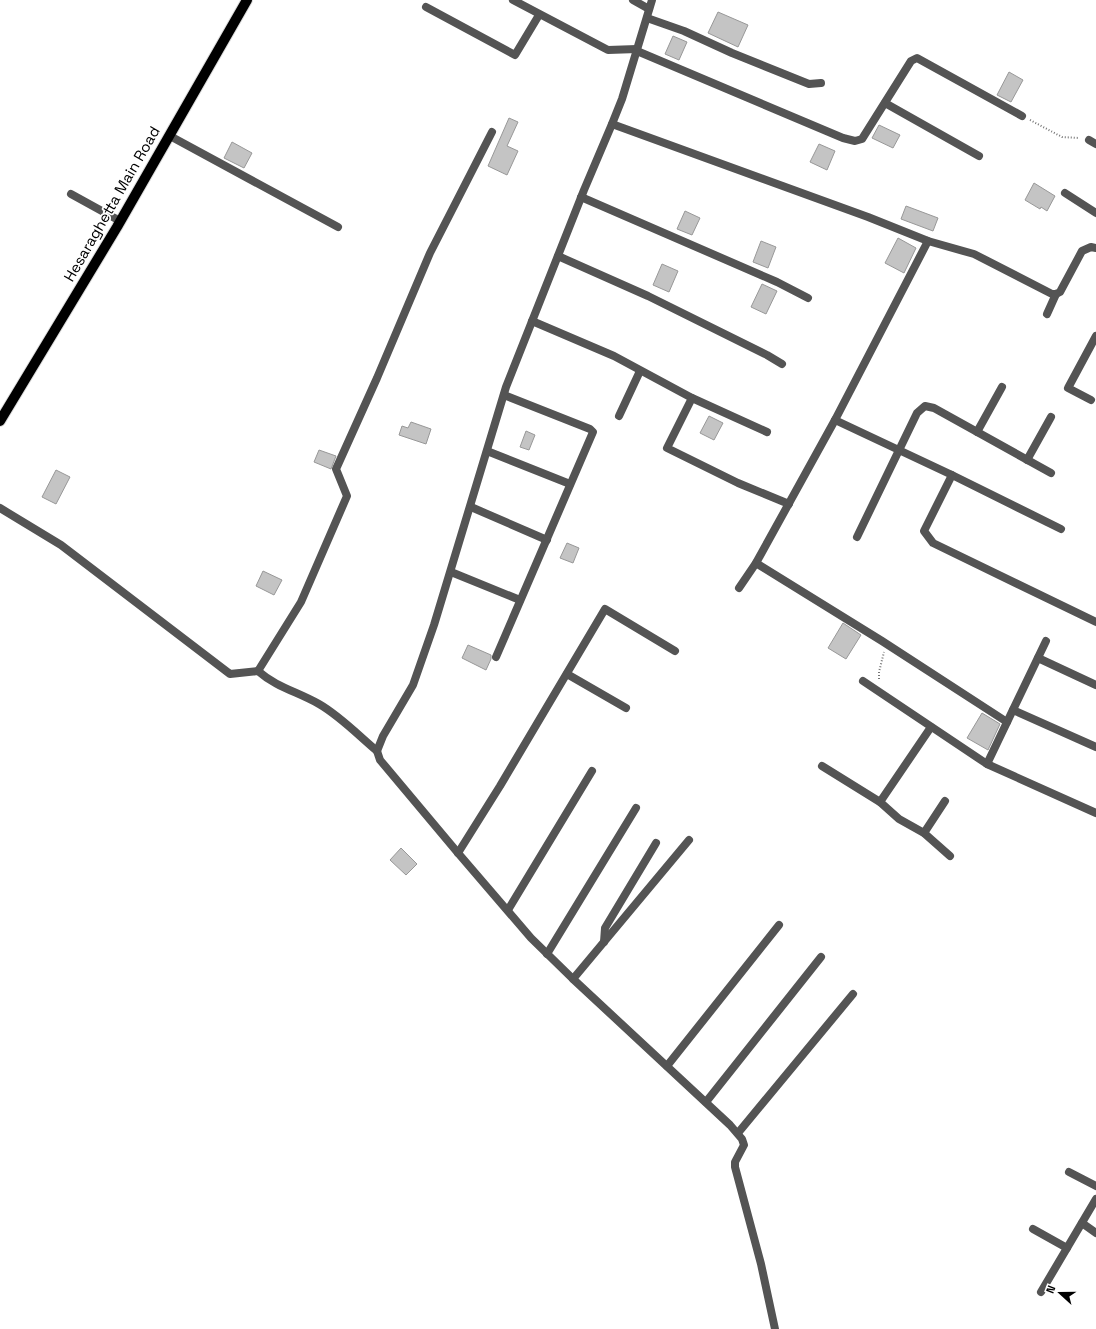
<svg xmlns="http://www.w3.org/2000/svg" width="1096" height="1329" font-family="'Space Grotesk',sans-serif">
<rect width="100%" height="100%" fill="#fff"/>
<g fill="#c4c4c4" stroke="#989898">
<polygon points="718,12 748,25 738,47 708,33"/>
<polygon points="673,36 687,42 679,60 665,54"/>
<polygon points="1009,72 1023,80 1011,102 997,95"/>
<polygon points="509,118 518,122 507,146 518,151 507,175 488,166"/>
<polygon points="879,125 900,135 893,148 872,138"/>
<polygon points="232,142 252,153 244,168 224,158"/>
<polygon points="819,144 835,151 827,170 810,162"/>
<polygon points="1034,183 1055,196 1047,211 1041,207 1040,209 1025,200"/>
<polygon points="906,206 938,218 933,231 901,219"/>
<polygon points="685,211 700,218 692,235 677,229"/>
<polygon points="898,238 916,248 904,273 885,263"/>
<polygon points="761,241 776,247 768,268 753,262"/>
<polygon points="662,264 678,271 669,292 653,285"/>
<polygon points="762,284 777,291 766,314 751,307"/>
<polygon points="709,416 723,423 714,440 700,433"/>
<polygon points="411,422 431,429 426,444 399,435 402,426 408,428"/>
<polygon points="526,431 535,435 529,450 520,447"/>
<polygon points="319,450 336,456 331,469 314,462"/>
<polygon points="56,470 70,477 56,504 42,497"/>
<polygon points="567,543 579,548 573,563 560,558"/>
<polygon points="263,571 282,580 274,595 256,586"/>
<polygon points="843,623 861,635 846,659 828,648"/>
<polygon points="468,645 491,655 491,659 486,670 462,658"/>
<polygon points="982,713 1000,724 988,750 967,738"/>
<polygon points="401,848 417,864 406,875 390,860"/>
</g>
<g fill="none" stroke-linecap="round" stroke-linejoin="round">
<g stroke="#dbdbdb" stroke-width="12">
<polyline id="primary" points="0,421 117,227 247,0"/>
</g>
<g stroke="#767676" stroke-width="2" stroke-dasharray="1 2" stroke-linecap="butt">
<polyline points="1030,120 1062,137 1079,138"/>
<polyline points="879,679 879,672 884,652"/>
</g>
<g stroke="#545454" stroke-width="8">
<polyline points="513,0 608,50 637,49"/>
<polyline points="633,0 649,9"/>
<polyline points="426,7 515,55 539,15"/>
<polyline points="647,18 684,31 732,53 809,84 821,83"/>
<polyline points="637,51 843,138 855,141 862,139 911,61 917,58 1022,116"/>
<polyline points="885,103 979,156"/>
<polyline points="612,124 868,217 928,241 974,254 1052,294 1056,294 1060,292 1082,251 1091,247 1096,248"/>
<polyline points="170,136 338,227"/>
<polyline points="1089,140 1096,144"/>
<polyline points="1065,193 1096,213"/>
<polyline points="71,194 120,221"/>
<polyline points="581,197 777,282 808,298"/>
<polyline points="558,256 648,296 767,355 782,364"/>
<polyline points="1047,314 1056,294"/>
<polyline points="532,321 614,356 692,398 767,432"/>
<polyline points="692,398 667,448 738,483 789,504"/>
<polyline points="1091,400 1068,388 1096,336"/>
<polyline points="619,416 640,371"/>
<polyline points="835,420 952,475 1061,529"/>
<polyline points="977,432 1002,387"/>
<polyline points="487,451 570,484"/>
<polyline points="1027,460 1051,417"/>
<polyline points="952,475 924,531 933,543 1096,622"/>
<polyline points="471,507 547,540"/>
<path d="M 0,508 L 61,545 L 230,674 L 258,671 C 276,687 298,692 319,704 C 340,716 358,735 377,751"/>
<polyline points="857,537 917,413 925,406 934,408 1051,473"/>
<polyline points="756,563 882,641 1007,722"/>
<polyline points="451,572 520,600"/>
<polyline points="739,588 756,563 835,420 928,241"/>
<polyline points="496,657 593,432 590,429 504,395"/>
<polyline points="1038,658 1096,685"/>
<polyline points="258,671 301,602 347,496 336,469 377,378 430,253 492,132"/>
<polyline points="567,674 626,708"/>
<polyline points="863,681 987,764 1096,813"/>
<polyline points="1013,710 1096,747"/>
<polyline points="987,764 1046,641"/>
<polyline points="822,766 880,802 899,819 924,833 950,856"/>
<polyline points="880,802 931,727"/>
<polyline points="924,833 945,801"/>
<polyline points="458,853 500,786 605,609 675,651"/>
<polyline points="508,910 592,771"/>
<polyline points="604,942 605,928 656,843"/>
<polyline points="547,954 636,808"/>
<polyline points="573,979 689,840"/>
<polyline points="667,1066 779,925"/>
<polyline points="706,1102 821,957"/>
<polyline points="738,1133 853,994"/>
<polyline points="1069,1172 1096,1186"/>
<polyline points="1082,1223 1096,1233"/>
<polyline points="1033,1229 1067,1248"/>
<polyline points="1041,1292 1096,1199"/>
</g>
<polyline stroke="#545454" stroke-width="8" points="652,0 622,99 612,124 584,190 506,387 434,625 413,685 383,736 377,751 380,760 458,853 531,938 573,979 730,1125 742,1139 744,1145 735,1162 735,1167 761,1264 775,1329"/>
<use href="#primary" stroke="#000" stroke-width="10"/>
</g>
<g text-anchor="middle" stroke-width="3.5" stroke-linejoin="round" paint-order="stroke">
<g font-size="15" fill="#000" stroke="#fff">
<text transform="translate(112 204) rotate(-60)" y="5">Hesaraghetta Main Road</text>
</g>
</g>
<g transform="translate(1060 1293) rotate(291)" stroke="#ffffff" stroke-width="3" paint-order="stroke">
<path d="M0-3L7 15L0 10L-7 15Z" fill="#000000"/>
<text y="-6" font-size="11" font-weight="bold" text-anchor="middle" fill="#000000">N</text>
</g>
</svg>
